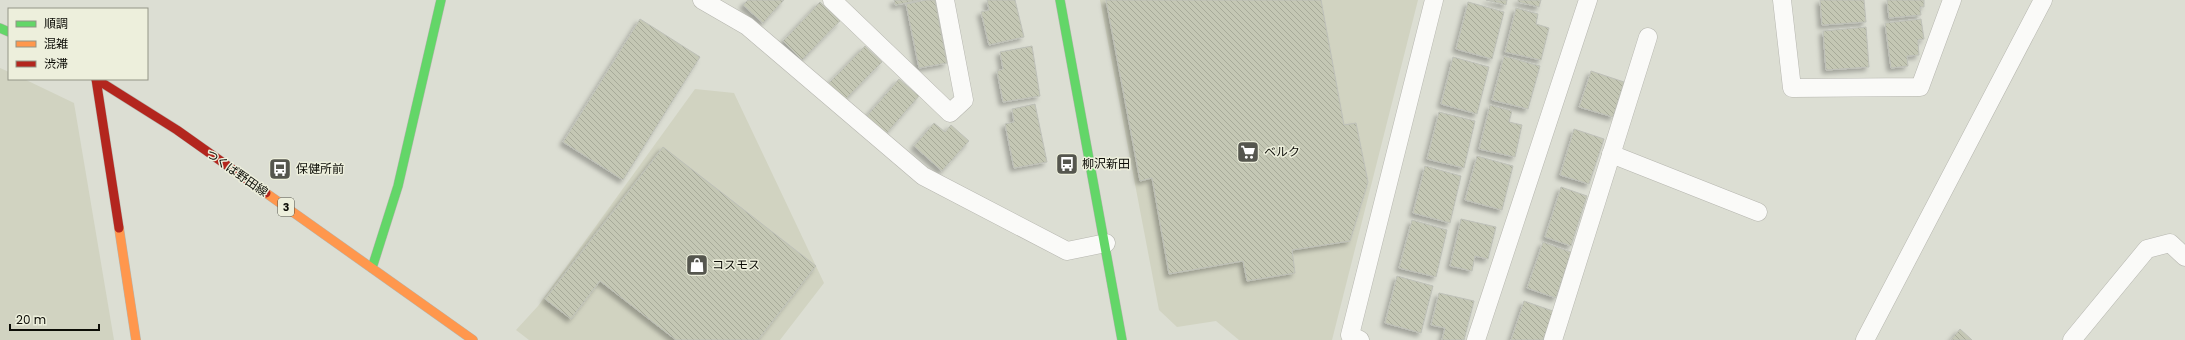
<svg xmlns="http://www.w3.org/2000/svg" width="2185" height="340" font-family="Poppins,'Noto Sans JP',sans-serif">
<defs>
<pattern id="building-back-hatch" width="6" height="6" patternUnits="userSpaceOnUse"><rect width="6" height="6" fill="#c4c7b4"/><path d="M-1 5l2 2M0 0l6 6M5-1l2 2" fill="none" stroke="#a7aa99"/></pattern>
<filter id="shadow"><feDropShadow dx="-3.5" dy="3.5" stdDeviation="2" flood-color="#0004"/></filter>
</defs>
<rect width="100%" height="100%" fill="#dcded3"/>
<g fill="#d1d3c1">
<polygon points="1100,0 1418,0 1332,340 1239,340 1216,321 1177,327 1159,310"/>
<polygon points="0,68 9,72 9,79 24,79 74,103 114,340 0,340"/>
<polygon points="695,89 734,93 824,283 780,340 529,340 516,330 538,306"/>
</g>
<g fill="url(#building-back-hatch)" stroke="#bec0b8" filter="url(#shadow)">
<polygon points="748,0 784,0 763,23 743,5"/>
<polygon points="894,0 921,0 895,5"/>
<polygon points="926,0 935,0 947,63 919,68 906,4"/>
<polygon points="987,0 1015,0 1024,37 989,45 981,12 989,10"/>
<polygon points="1106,0 1321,0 1344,125 1356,123 1368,182 1350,241 1292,250 1295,273 1247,281 1243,261 1169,274 1152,178 1140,181"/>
<polygon points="1486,0 1507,0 1506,5"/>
<polygon points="1518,0 1541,0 1539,7 1518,2"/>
<polygon points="1820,0 1864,0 1866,22 1822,25"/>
<polygon points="1887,0 1924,0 1924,7 1920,7 1921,15 1889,18"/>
<polygon points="820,2 840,21 802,60 783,41"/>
<polygon points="1468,2 1504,12 1492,59 1456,49"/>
<polygon points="1516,8 1538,14 1536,24 1549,28 1541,60 1505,52"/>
<polygon points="640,19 700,57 623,180 563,142"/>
<polygon points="1921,19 1924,39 1918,40 1919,55 1907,56 1908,66 1891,68 1885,23"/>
<polygon points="1866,27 1869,67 1826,70 1823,31"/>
<polygon points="865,46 882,62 845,100 828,84"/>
<polygon points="1032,46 1040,96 1003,102 997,71 1003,69 1000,52"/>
<polygon points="1504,56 1540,66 1528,109 1492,100"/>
<polygon points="1453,57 1489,67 1477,114 1441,104"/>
<polygon points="1591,71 1624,82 1613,117 1579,107"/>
<polygon points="899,79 919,96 886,134 866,117"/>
<polygon points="1035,104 1047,162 1014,168 1005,124 1014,122 1012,109"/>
<polygon points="1490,105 1512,111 1509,122 1522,125 1515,157 1479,149"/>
<polygon points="1439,112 1475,121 1464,168 1427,159"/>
<polygon points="934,123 945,132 951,125 969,141 942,171 914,146"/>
<polygon points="1574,129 1604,139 1589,184 1560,175"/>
<polygon points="663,147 816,266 758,340 676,340 600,281 571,319 545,299"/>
<polygon points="1477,156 1513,166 1502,210 1465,200"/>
<polygon points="1425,166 1461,176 1450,223 1413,213"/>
<polygon points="1561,187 1587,196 1571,246 1545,237"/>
<polygon points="1461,219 1496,227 1488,259 1475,256 1472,271 1450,266"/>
<polygon points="1412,220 1447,230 1436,277 1399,268"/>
<polygon points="1543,242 1571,252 1556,298 1527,288"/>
<polygon points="1397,276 1433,286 1421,333 1385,323"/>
<polygon points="1439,293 1474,301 1464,340 1442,340 1445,328 1431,325"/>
<polygon points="1524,301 1553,311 1543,340 1511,340"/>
<polygon points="1960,329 1972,340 1951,340"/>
</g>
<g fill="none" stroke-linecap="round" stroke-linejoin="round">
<g stroke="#b6b6af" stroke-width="19">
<g id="lane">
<polyline points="702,0 747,26 923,176 1067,251 1106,243"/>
<polyline points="832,0 950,113 964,100 945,0"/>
<polyline points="1782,0 1792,88 1920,87 1952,0"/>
<polyline points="1611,154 1758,212"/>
<polyline points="1360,340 1350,335 1434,0"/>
<polyline points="1476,340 1588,0"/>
<polyline points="1553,340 1648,37"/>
<polyline points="1865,340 2043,0"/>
<polyline points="2072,340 2147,249 2170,243 2185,257"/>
</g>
</g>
<g stroke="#b6b6af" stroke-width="10">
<g id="fast">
<polyline points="1060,0 1122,340"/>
<polyline points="0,28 9,32"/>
<polyline points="372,268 398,186 441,0"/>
</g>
</g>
<g stroke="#b6b6af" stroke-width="10">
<g id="slow">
<polyline points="266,193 473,340"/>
<polyline points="119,228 136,340"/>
</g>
</g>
<g stroke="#b6b6af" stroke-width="10">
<g id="jam">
<polyline points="96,79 119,228"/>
<polyline points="96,79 177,130 266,193"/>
</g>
</g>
<use href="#lane" stroke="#fafaf8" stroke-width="18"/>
<use href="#fast" stroke="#63d668" stroke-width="9"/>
<use href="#slow" stroke="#ff974d" stroke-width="9"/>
<use href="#jam" stroke="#b3261e" stroke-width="9"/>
</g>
<defs>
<g id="supermarket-square" transform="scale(1.15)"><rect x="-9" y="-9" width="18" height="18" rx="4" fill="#55564e" stroke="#edefdc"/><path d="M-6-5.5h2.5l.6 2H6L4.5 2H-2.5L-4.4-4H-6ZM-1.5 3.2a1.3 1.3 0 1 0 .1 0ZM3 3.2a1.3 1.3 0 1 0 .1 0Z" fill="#fff"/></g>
<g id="bus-square" transform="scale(1.15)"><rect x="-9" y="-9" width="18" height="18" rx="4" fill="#55564e" stroke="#edefdc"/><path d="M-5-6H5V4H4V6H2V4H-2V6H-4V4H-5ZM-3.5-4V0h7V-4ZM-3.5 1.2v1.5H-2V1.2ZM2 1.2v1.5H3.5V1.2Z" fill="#fff"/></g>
<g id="shop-square" transform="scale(1.15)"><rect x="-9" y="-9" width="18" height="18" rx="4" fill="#55564e" stroke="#edefdc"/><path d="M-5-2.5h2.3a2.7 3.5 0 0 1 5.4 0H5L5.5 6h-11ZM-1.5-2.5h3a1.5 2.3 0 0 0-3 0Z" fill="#fff"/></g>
</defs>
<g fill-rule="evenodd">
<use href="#supermarket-square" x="1248" y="152"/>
<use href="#bus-square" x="1067" y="164"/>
<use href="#bus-square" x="280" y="169"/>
<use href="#shop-square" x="697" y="265"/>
</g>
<g text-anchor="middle" stroke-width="3" stroke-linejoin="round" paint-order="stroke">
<rect fill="#edefdc" stroke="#505147" stroke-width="1" x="278" y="198" width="16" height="18" rx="3"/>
<g font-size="11" font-weight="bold" fill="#0d0d07">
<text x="286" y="211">3</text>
</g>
<g font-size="12" fill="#0d0d07" stroke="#edefdc" text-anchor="start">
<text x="1264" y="156">ベルク</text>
<text x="1082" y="168">柳沢新田</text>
<text x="296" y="173">保健所前</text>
<text x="712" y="269">コスモス</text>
</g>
<g font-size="12" fill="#0d0d07" stroke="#edefdc">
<text transform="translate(237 173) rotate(35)" y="4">つくば野田線</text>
</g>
</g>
<rect x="8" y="8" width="140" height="72" fill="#edefdc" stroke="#939587"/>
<rect x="16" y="21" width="20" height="6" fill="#63d668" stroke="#939587"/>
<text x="44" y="28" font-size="12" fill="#0d0d07">順調</text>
<rect x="16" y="41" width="20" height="6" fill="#ff974d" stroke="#939587"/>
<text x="44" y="48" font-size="12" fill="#0d0d07">混雑</text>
<rect x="16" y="61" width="20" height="6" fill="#b3261e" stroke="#939587"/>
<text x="44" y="68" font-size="12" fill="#0d0d07">渋滞</text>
<path d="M10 324v6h89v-6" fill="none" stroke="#0d0d07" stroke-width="2"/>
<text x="16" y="324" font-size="12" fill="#0d0d07" stroke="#edefdc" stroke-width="3" paint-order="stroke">20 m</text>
</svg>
